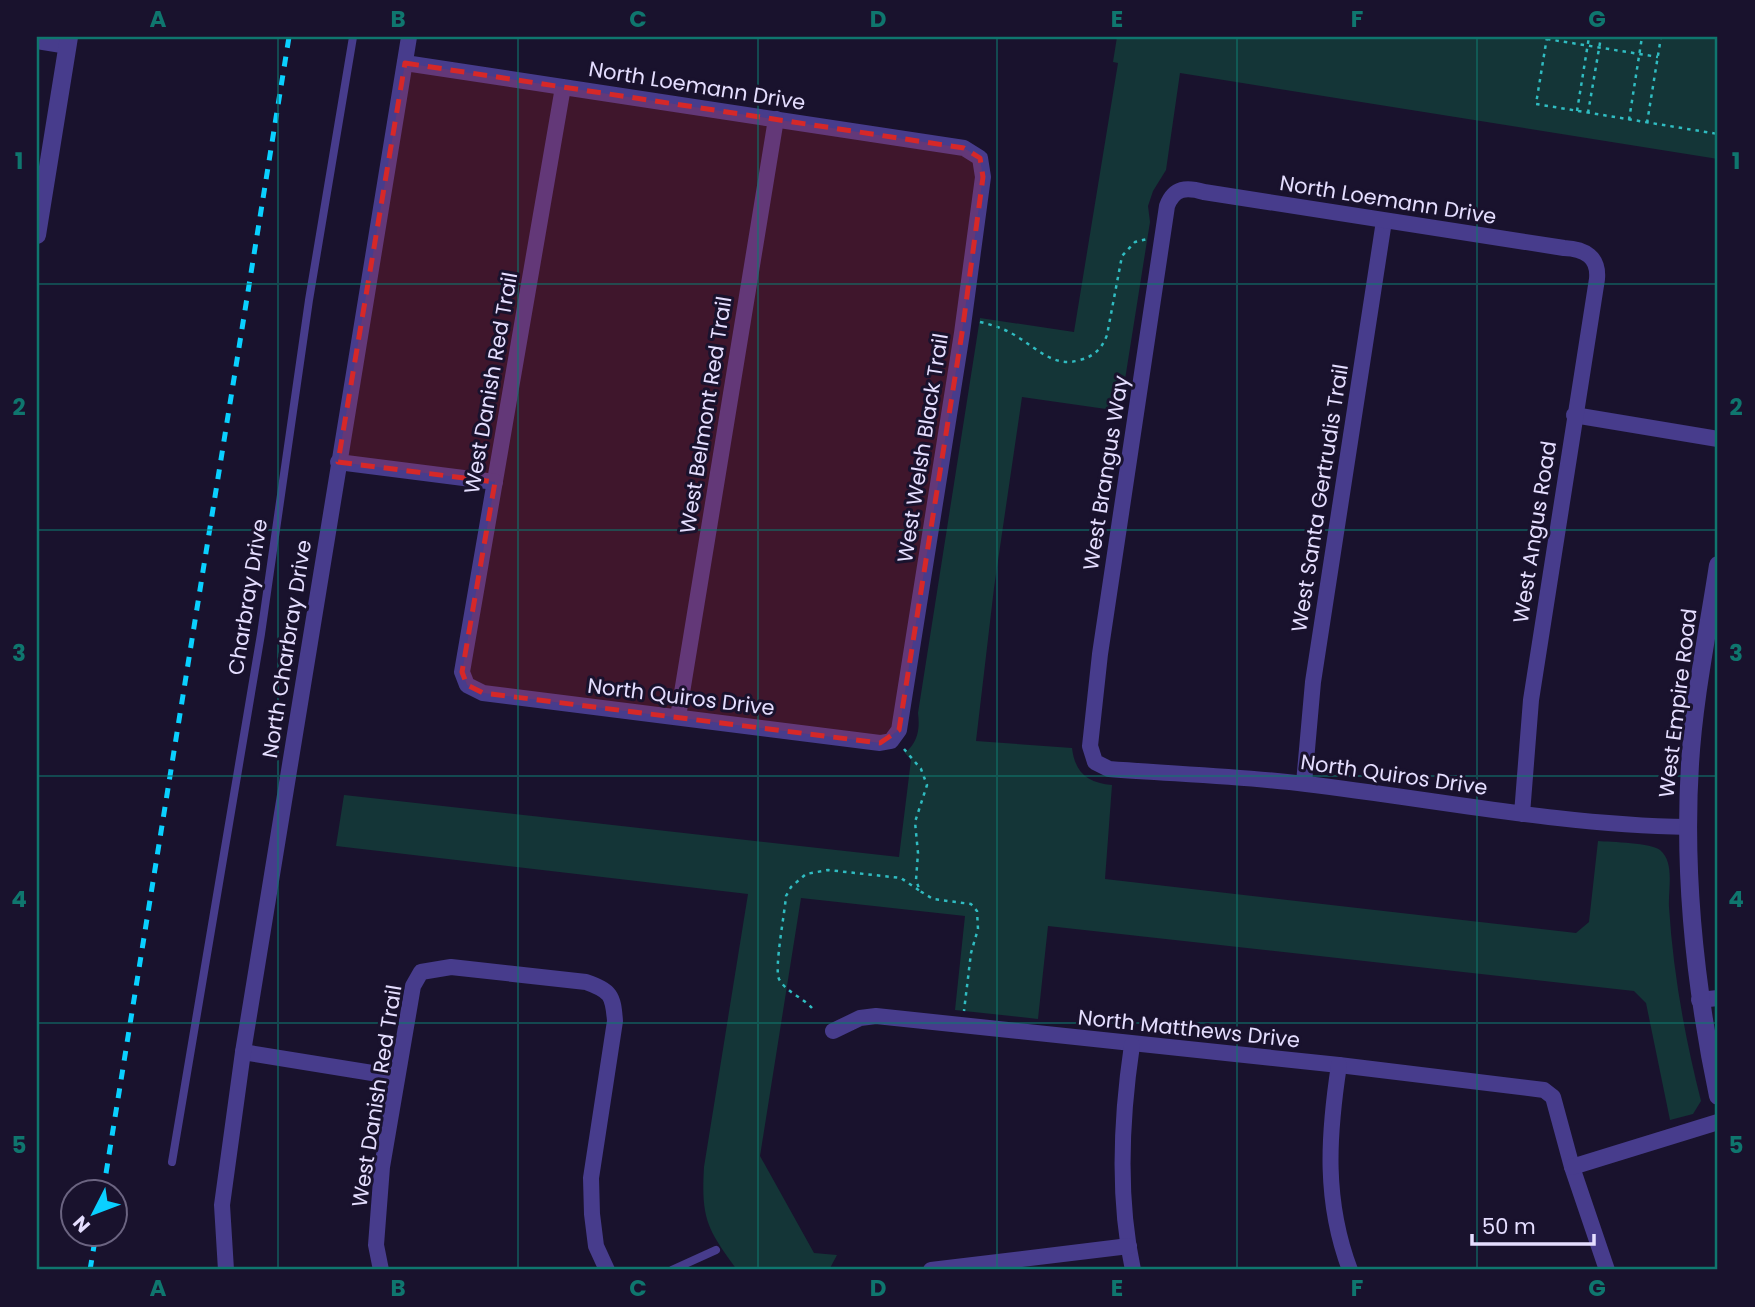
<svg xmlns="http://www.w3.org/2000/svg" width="1755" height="1307" font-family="Poppins,sans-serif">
<rect width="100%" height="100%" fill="#19122d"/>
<path fill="#143537" d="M 1117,37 L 1718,37 L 1718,159 L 1180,73 L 1166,170 L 1153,191 L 1148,206 L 1150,222 L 1120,411 L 1022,397 L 994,588 L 976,741 L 1072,748 C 1075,773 1088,783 1112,785 L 1105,879 L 1576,933 L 1589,922 L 1598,841 C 1611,842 1652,843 1660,850 C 1675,862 1668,890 1669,907 C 1673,972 1685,1038 1701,1101 L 1693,1114 L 1670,1120 L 1646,1003 L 1634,991 L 1048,926 L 1038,1019 L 955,1010 L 965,916 L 801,898 L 760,1156 L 814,1253 L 837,1255 L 829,1270 L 737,1270 C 707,1229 701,1219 704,1167 L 748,894 L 336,846 L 344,795 L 899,857 L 911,760 L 905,753 C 918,742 920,729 918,713 L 980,318 L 1074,332 L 1118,63 L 1113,62 Z"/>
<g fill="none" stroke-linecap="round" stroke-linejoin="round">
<g stroke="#30bcc1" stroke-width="2.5" stroke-dasharray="3.5 5" stroke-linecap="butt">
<polyline points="1547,37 1536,104 1718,134"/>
<polyline points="1547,39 1658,57"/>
<polyline points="1577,111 1589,37"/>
<polyline points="1588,113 1601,37"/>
<polyline points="1629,120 1642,37"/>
<polyline points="1647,123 1661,37"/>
<path d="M 980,322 C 993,325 1005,329 1016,336 C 1038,349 1054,368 1080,360 C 1095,356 1102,348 1107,335 L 1122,256 L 1135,242 L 1147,239"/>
<polyline points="904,749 921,769 927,785 915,822 918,853 916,880 920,891 933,899 971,904 977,911 978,929 971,953 964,1011"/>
<path d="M 812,1008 C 803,998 785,991 779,979 C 774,968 785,912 786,896 L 791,887 L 806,874 L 828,870 L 901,878 L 920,891"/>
</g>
<g stroke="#473c8c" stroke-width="8">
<polyline points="172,1162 261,634 309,300 353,37"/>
<polyline points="672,1270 716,1250"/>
</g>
<g stroke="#473c8c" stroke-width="16">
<polyline points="37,41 68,46"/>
<polyline points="405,63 964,148 980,158 983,177 962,333 899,730 891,741 880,743 483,693 467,685 462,672 563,87"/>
<polyline points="1574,415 1718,439"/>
<polyline points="338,462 495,482"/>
<polyline points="678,717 776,119"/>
<polyline points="1304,783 1313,682 1384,221"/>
<path d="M 1522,814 L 1531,700 L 1597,279 C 1599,257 1585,249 1564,248 L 1204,192 C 1187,187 1174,187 1167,206 L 1100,654 L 1090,746 L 1095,762 L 1109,769 C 1174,774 1241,776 1306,784 C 1433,799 1559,825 1688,827"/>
<polyline points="1699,1000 1718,998"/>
<polyline points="833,1031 860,1018 876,1016 1339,1065 1544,1090 1553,1097 1572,1167 1607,1270"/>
<path d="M 1132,1045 C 1121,1119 1117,1196 1133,1270"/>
<polyline points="243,1052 397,1077"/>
<path d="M 1339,1065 C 1328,1137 1324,1201 1350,1270"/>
<polyline points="1572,1167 1718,1122"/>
<polyline points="226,1270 222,1205 243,1052 409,37"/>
<path d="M 381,1270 L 376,1245 L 382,1167 L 413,986 L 421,972 L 451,967 L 586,982 C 611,991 613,995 615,1021 L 591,1178 L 592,1214 L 596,1246 L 607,1270"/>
<polyline points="931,1270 1129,1246"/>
</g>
<g stroke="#473c8c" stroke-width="18">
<polyline points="37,235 69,37"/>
<path d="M 1718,565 C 1708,631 1694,697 1690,764 C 1683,877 1695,986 1718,1096"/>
</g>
<g stroke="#0ad0ff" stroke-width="5" stroke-dasharray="10 9" stroke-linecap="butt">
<polyline points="103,1192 289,37"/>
<polyline points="90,1270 96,1234"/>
</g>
</g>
<path fill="#d62828" fill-opacity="0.2" stroke="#d62828" stroke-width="5" stroke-dasharray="14 9" stroke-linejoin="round" d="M 405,63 L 964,148 L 980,158 L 983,177 L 962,333 L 899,730 L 880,743 L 483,693 L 467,685 L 462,672 L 495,482 L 338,462 Z"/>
<path fill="none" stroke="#0f766e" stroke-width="2" stroke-opacity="0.55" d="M 278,37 L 278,1270M 518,37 L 518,1270M 758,37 L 758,1270M 997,37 L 997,1270M 1237,37 L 1237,1270M 1477,37 L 1477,1270M 37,284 L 1718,284M 37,530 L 1718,530M 37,776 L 1718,776M 37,1023 L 1718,1023"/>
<g text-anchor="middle" stroke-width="6" stroke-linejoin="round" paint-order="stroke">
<g font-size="21" fill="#e5deff" stroke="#19122d">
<text transform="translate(697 86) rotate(9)" y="7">North Loemann Drive</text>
<text transform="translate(1388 200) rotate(9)" y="7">North Loemann Drive</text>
<text transform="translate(491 383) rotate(-80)" y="7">West Danish Red Trail</text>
<text transform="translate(706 415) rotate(-81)" y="7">West Belmont Red Trail</text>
<text transform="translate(923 448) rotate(-81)" y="7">West Welsh Black Trail</text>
<text transform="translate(1106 473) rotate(-81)" y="7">West Brangus Way</text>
<text transform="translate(1320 498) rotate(-81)" y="7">West Santa Gertrudis Trail</text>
<text transform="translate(1535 532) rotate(-81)" y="7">West Angus Road</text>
<text transform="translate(248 597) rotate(-81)" y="7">Charbray Drive</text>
<text transform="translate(287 649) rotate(-81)" y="7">North Charbray Drive</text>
<text transform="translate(681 697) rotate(7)" y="7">North Quiros Drive</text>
<text transform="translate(1678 703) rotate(-83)" y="7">West Empire Road</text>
<text transform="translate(1394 775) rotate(8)" y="7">North Quiros Drive</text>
<text transform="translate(1189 1029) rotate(6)" y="7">North Matthews Drive</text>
<text transform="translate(377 1096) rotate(-81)" y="7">West Danish Red Trail</text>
</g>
</g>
<rect width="1755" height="1307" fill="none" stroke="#19122d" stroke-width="77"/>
<g transform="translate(94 1213) rotate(228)"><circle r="33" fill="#19122d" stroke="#6b6481" stroke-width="2"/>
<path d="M0-5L12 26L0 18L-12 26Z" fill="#0ad0ff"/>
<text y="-10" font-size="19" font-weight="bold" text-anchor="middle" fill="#e5deff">N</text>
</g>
<path d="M1472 1234v10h122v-10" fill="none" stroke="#e5deff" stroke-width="3.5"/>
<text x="1482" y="1234" font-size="21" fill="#e5deff" stroke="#19122d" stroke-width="5" paint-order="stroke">50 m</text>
<rect x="38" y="38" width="1678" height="1230" fill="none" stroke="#0f766e" stroke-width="2.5"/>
<g font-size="23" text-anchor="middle" font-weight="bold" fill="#0f766e">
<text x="158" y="27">A</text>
<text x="398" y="27">B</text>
<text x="638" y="27">C</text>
<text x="878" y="27">D</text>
<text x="1117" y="27">E</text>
<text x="1357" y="27">F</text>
<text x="1597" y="27">G</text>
<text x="19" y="169">1</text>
<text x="1736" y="169">1</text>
<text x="19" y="415">2</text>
<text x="1736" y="415">2</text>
<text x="19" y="661">3</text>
<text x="1736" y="661">3</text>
<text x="19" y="907">4</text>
<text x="1736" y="907">4</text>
<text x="19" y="1153">5</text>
<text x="1736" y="1153">5</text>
<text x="158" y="1296">A</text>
<text x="398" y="1296">B</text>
<text x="638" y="1296">C</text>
<text x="878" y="1296">D</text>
<text x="1117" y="1296">E</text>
<text x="1357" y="1296">F</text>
<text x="1597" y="1296">G</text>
</g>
</svg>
